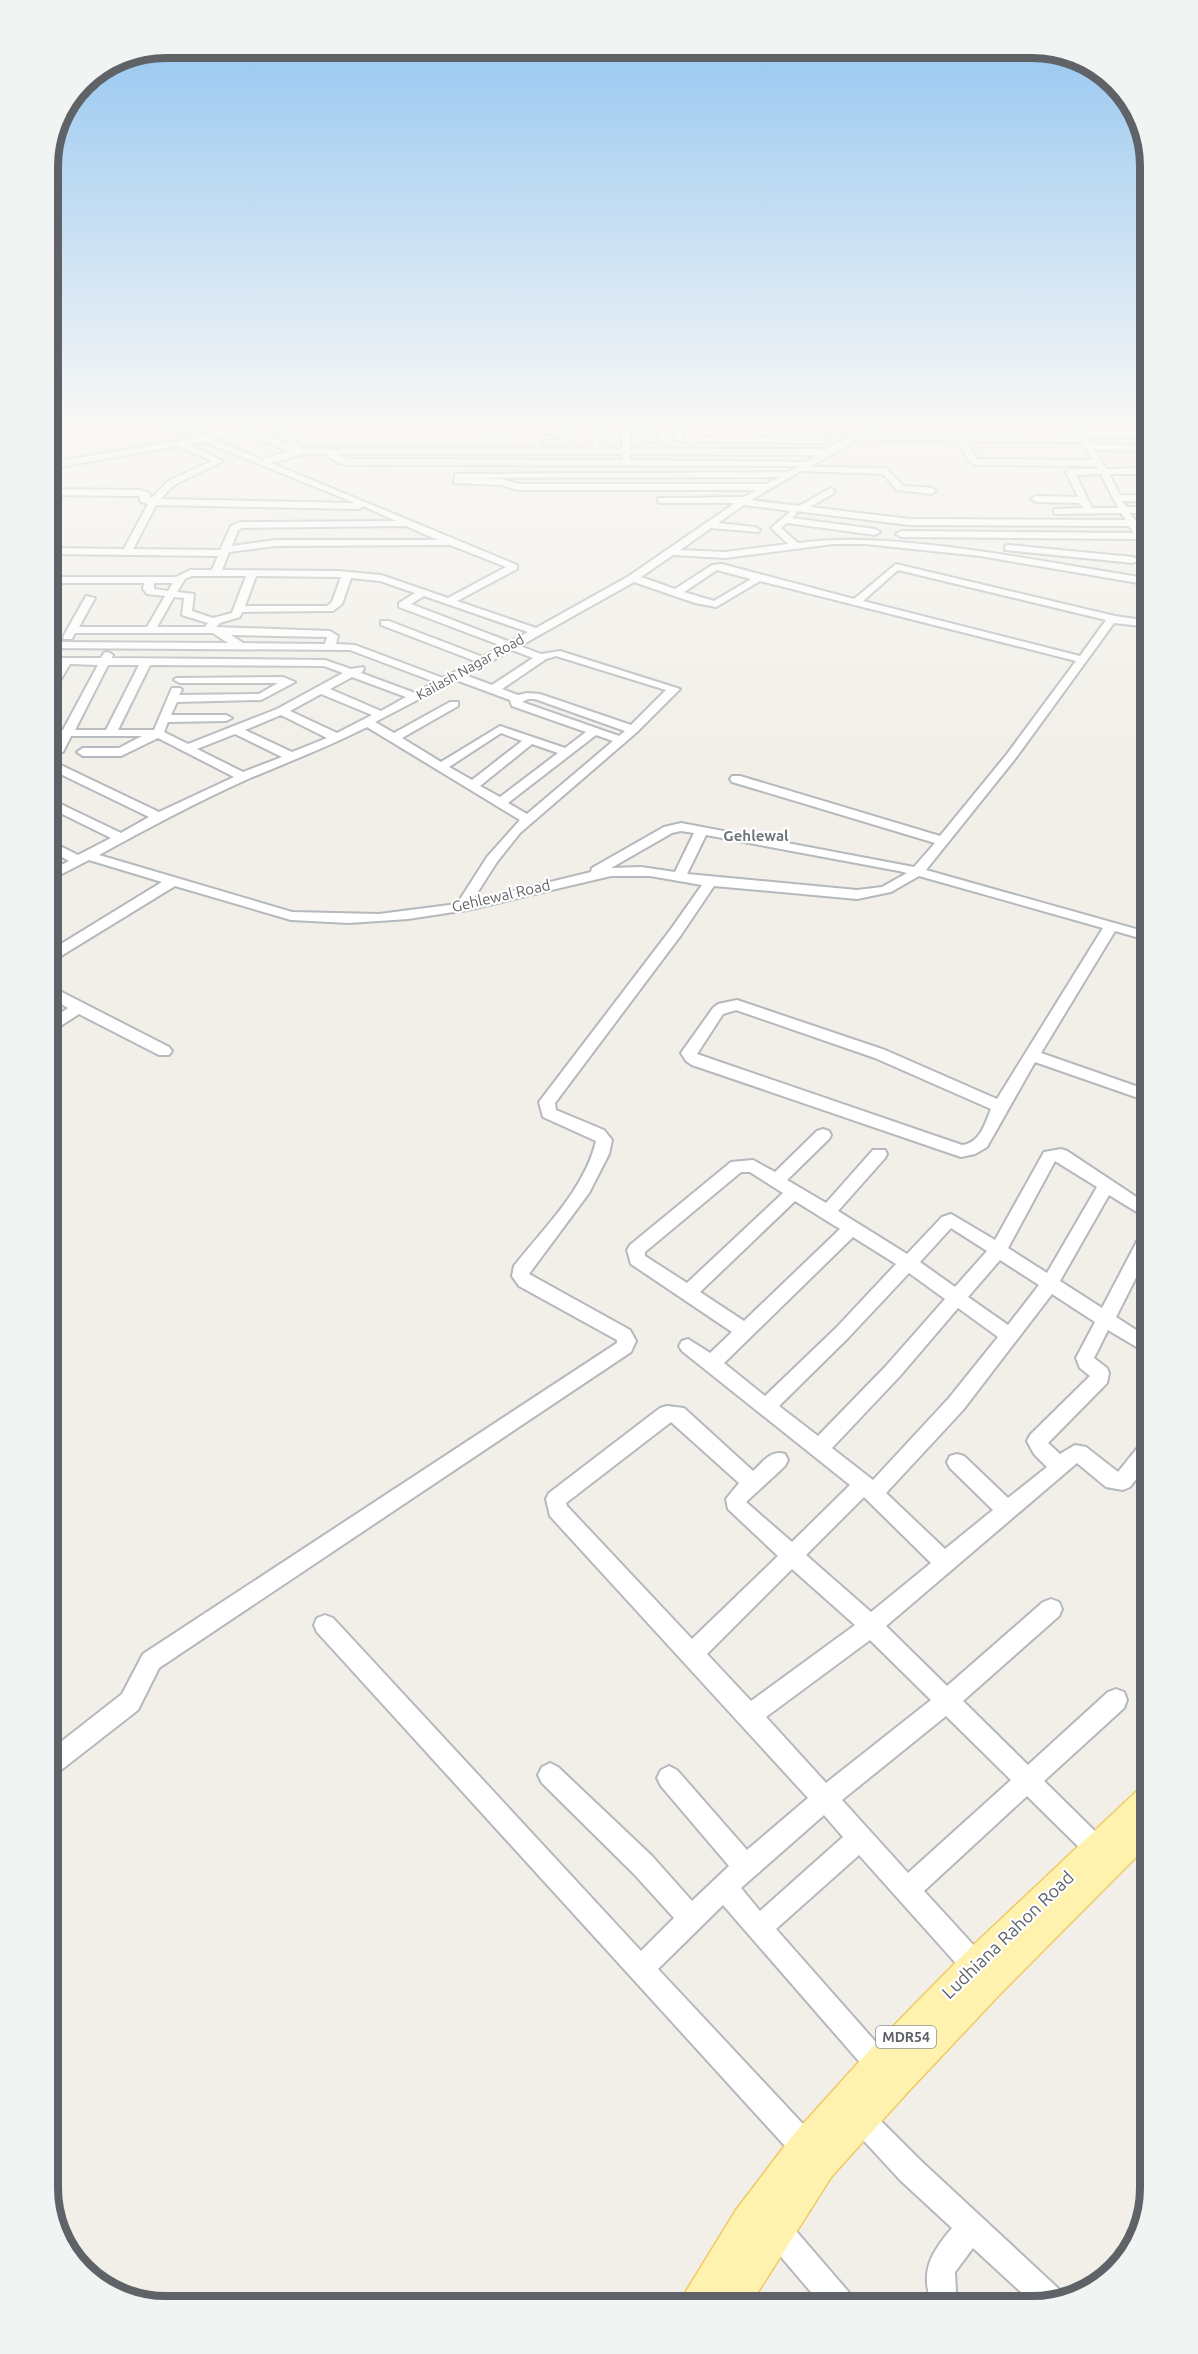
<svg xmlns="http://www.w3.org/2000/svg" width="1198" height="2354" font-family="Ubuntu,sans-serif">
<rect width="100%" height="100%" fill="#f1efe8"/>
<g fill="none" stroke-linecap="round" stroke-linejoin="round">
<g stroke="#b5b8bc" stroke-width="4">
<g id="minor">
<path d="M 174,426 L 184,426 L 202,436 L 251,426 L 267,426 L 254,430 L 292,447 L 275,426 L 283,426 L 303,449 L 593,449 L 592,426 L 600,426 L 601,449 L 622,449 L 622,426 L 630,426 L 630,449 L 827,449 L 858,431 L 806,431 L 805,429 L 809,427 L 878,426 L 866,434 L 883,435 L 1079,436 L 1076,431 L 1080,429 L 1085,432 L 1150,432 L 1150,438 L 1088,438 L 1092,444 L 1150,445 L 1150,451 L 1095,450 L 1106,469 L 1150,468 L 1150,474 L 1109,474 L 1120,495 L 1150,496 L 1150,502 L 1122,501 L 1127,507 L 1150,507 L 1150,513 L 1130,513 L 1135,520 L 1150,520 L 1150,526 L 1138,526 L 1143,533 L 1150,533 L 1150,539 L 1147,539 L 1150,544 L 1150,554 L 1147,553 L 1137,539 L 901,537 L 896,534 L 901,531 L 1134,533 L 1129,526 L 910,525 L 795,511 L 797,513 L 792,518 L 875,529 L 880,532 L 875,535 L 787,523 L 781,528 L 798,543 C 844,537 886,540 931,545 C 1005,553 1077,567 1150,579 L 1150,585 L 980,556 L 865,544 L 833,544 L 725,558 L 673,555 L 641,577 L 675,589 L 712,565 L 722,564 L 854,599 L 896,564 L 1115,616 L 1150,621 L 1150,627 L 1114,623 L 1015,759 L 926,870 L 1150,933 L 1150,941 L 1115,931 L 1041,1053 L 1150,1091 L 1150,1102 L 1035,1062 L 987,1147 L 975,1154 L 961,1157 L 692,1065 L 686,1061 L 681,1053 L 713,1008 L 718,1004 L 737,1000 L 885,1050 L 997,1099 L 1103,928 L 919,876 L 891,892 L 857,899 L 714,886 L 681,935 L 555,1103 L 556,1110 L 604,1130 L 612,1140 L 609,1154 L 589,1193 L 529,1274 L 630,1330 L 636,1341 L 631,1352 L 159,1668 L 138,1710 L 56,1774 L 48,1777 L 48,1752 L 122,1694 L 143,1654 L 617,1343 L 617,1340 L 519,1286 L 512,1276 L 514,1266 C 543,1229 585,1189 596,1141 L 543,1117 L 539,1102 L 671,929 L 702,885 L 650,876 L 611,876 L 467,910 L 408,919 L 349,923 L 291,920 L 175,886 L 56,959 L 48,960 L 48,952 L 162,882 L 89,860 L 48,881 L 48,872 L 69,861 L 48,849 L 48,840 L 78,855 L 111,838 L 48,807 L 48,798 L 121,833 L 149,817 L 48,768 L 48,759 L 159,812 L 234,777 L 158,738 L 121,756 L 83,756 L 77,752 L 83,748 L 119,748 L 142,736 L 71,736 L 63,752 L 55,752 L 53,749 L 60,736 L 48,736 L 48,730 L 63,730 L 98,665 L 70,664 L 52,694 L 48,695 L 48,682 L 59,664 L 48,664 L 48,658 L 101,658 L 104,653 L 108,652 L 113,655 L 112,658 L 325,660 L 351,669 L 363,667 L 364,669 L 361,673 L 415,693 L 435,682 L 350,650 L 48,648 L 48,642 L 228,643 L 213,633 L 75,633 L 72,639 L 64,639 L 63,637 L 86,596 L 95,598 L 79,627 L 147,627 L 165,596 L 147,594 L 143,589 L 144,583 L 48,583 L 48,577 L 176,577 L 190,570 L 212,570 L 218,556 L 48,554 L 48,548 L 124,549 L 148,504 L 141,502 L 139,496 L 48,495 L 48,489 L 140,490 L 149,493 L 151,499 L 168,481 L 212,461 L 178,446 L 48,469 L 48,463 L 193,438 ZM 245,432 L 287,451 L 263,460 L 212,439 ZM 858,439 L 959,441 L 967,459 L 975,465 L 1096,466 L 1098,469 L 1070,469 L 1066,472 L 1078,497 L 1036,496 L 1031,499 L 1036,502 L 1080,503 L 1083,508 L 1054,509 L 1054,513 L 1057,514 L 1121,513 L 1126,520 L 910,519 L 810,507 L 834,493 L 835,491 L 831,488 L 799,506 L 751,500 L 801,471 L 883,474 L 897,490 L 932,494 L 936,491 L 932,488 L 903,486 L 886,468 L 810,467 ZM 967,441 L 1082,442 L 1093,460 L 977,459 ZM 200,442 L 205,442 L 355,503 L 160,499 L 174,485 L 223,461 L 188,444 ZM 304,454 L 325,454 L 338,463 L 349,465 L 799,466 L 789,472 L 455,474 L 454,483 L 502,485 L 517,490 L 757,490 L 744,497 L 658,498 L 658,502 L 661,503 L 735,503 L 629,576 L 536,628 L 457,601 L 517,569 L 517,565 L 271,463 ZM 336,454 L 622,454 L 622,460 L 349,459 ZM 630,454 L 818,455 L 806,462 L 630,460 ZM 1101,474 L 1118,508 L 1092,508 L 1076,475 ZM 780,477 L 766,484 L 518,484 L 503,479 L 462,478 ZM 156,505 L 359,509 L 363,506 L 396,521 L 240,522 L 231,526 L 220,550 L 133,549 ZM 744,505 L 791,511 L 771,528 L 788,544 L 725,552 L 680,550 L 711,528 L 758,532 L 760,530 L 755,527 L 718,523 ZM 406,526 L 438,540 L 276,540 L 232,546 L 238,530 L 242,528 ZM 450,545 L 506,567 L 448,598 L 381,575 L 338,571 L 222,570 L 229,552 L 276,546 ZM 717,570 L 751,579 L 714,601 L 684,592 ZM 898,570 L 1106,620 L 1080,656 L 863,601 ZM 192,576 L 246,576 L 232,613 L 213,618 L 192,611 L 194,594 L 177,592 L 185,579 ZM 256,576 L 338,577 L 341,577 L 332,602 L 327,606 L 245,606 ZM 351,578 L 380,581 L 415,593 L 399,603 L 399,607 L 502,646 L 483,657 L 389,621 L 381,621 L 381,625 L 475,661 L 443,678 L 355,645 L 336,644 L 338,636 L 330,631 L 216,627 L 220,623 L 240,617 L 242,612 L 333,611 L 342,604 ZM 760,581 L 1076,661 L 1007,754 L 940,836 L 740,776 L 732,776 L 730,779 L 732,782 L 935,843 L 914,867 L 681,823 L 664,827 L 592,868 L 591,872 L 472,901 L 497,862 L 520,833 L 637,732 L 680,689 L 560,651 L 541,654 L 520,646 L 634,582 L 695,603 L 716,607 ZM 154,583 L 173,583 L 168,591 L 154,589 ZM 424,596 L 528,632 L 510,642 L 411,604 ZM 174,597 L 184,598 L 182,615 L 208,623 L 205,627 L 157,627 ZM 231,635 L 327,637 L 325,644 L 243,643 ZM 512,650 L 533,658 L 492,685 L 465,675 ZM 556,656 L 666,690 L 631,725 L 540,694 L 527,693 L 518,695 L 502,689 L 546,659 ZM 108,665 L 139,665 L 106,730 L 75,730 ZM 150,665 L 324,666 L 343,673 L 277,709 L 188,744 L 164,732 L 168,722 L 226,721 L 232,718 L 226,715 L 171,715 L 177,702 L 261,700 L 295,682 L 283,677 L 176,678 L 174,680 L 180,683 L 278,683 L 259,694 L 179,695 L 182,690 L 180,688 L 172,688 L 154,730 L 118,730 ZM 352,677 L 406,697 L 381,711 L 330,689 ZM 456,680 L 510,700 L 512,706 L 586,732 L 565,748 L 500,726 L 441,762 L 402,738 L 458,706 L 458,702 L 450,702 L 394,733 L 375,722 ZM 321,694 L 372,715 L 337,733 L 290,711 ZM 528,699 L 535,699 L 625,731 L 619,736 L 522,702 ZM 281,715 L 327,738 L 292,752 L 245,730 ZM 367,727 L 520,820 L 487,857 L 457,904 L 379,914 L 292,912 L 99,855 C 148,828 197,802 248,779 C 288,762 328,747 367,727 ZM 501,733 L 522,741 L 472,780 L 449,767 ZM 235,734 L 282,757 L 243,772 L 197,749 ZM 596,735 L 613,741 L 527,814 L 508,803 ZM 532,744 L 558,753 L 500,797 L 480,786 ZM 681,831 L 694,833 L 675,872 L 641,867 L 611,868 L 672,833 ZM 706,835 L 899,871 L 907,873 L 882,887 L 857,890 L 687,874 ZM 736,1010 L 875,1058 L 991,1109 C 985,1124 980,1143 962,1145 L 697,1054 L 723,1014 Z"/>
<path d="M 564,426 L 575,426 L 570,429 L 569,441 C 563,445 548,446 542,442 L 561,439 L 561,434 L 484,434 L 480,432 L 484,430 L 562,430 Z"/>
<polygon points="648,426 656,426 656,442 649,440"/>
<polygon points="675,426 683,426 683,442 676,440"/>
<polygon points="705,437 826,437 830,440 826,443 702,442 701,440"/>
<polygon points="1008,545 1133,557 1138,560 1133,563 1005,550 1005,546"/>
<polygon points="48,985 169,1047 172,1051 169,1055 159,1055 79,1014 48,1034 48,1022 68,1008 48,996"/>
<path d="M 823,1129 L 829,1131 L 831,1135 L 829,1139 L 787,1180 L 826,1203 L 873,1150 L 885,1150 L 887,1154 L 885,1158 L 838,1211 L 907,1254 L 942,1217 L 951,1214 L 995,1240 L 1044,1152 L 1061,1149 L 1067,1151 L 1150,1206 L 1150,1220 L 1109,1195 L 1060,1281 L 1102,1308 L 1144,1228 L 1150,1227 L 1150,1250 L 1116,1317 L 1150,1339 L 1150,1355 L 1108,1330 L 1094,1358 L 1107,1368 L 1109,1373 L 1107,1383 L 1048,1443 L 1060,1454 L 1075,1445 L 1086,1447 L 1118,1472 L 1143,1441 L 1150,1439 L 1150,1462 L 1130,1487 L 1123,1490 L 1106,1487 L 1077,1463 L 886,1626 L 947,1686 L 1043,1602 L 1051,1599 L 1059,1602 L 1062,1609 L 1059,1616 L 963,1701 L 1028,1765 L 1108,1692 L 1116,1689 L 1124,1692 L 1127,1700 L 1124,1708 L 1044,1781 L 1110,1846 L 1114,1854 L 1110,1862 L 1102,1866 L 1094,1862 L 1027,1796 L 924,1891 L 988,1961 L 992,1970 L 988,1979 L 979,1983 L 970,1979 L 859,1855 L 776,1929 L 888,2056 L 892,2065 L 888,2074 L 879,2078 L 870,2074 L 723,1905 L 658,1969 L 815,2137 L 819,2147 L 815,2157 L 805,2161 L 795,2157 L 317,1632 L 314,1625 L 317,1618 L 325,1615 L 333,1618 L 641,1951 L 674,1918 L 634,1874 L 542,1783 L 538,1775 L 542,1767 L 550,1763 L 558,1767 L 652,1856 L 692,1901 L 729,1866 L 661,1786 L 657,1778 L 661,1770 L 669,1766 L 677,1770 L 747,1850 L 808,1798 L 550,1516 L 546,1499 L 549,1493 L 660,1408 L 667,1406 L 684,1408 L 753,1471 C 763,1462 771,1449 785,1454 L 788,1460 L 785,1466 L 746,1502 L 792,1542 L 850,1485 L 682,1351 L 679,1346 L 682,1341 L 688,1339 L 710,1353 L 732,1332 L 631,1264 L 627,1250 L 630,1245 L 731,1162 L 753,1160 L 775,1172 L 817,1131 ZM 1055,1161 L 1097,1187 L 1047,1273 L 1008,1248 ZM 741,1172 L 750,1172 L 783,1193 L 687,1283 L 645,1256 L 645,1252 ZM 795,1201 L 840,1229 L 744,1321 L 700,1292 ZM 951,1228 L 987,1251 L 955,1287 L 920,1262 ZM 853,1237 L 896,1264 L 836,1328 L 765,1396 L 724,1363 ZM 1000,1260 L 1039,1285 L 1008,1325 L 968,1297 ZM 909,1273 L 945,1299 L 886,1366 L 818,1436 L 779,1406 L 848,1338 ZM 1052,1294 L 1095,1322 L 1076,1358 L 1080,1368 L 1090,1376 L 1030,1435 L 1027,1441 L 1034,1454 L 1047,1467 L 1008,1498 L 964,1456 L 957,1454 L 950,1456 L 947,1462 L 950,1468 L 993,1510 L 945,1549 L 886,1493 L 963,1410 ZM 958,1308 L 998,1337 L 949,1398 L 873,1480 L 832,1448 L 900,1376 ZM 671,1422 L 739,1483 L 726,1499 L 728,1509 L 778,1556 L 692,1639 L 567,1506 L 566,1503 ZM 864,1497 L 931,1563 L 871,1612 L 806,1555 ZM 792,1569 L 855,1625 L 751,1701 L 707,1654 ZM 870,1640 L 931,1700 L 826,1783 L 766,1717 ZM 946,1716 L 1011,1780 L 908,1873 L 842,1800 ZM 824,1815 L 843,1837 L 760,1911 L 741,1888 Z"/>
<path d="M 862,2107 L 871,2111 L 920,2160 L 1062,2292 L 1065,2299 L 1035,2305 L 973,2248 L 955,2272 L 956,2292 L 962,2306 L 933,2306 C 919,2273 930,2254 952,2228 L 900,2180 L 853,2129 L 849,2120 L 853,2111 Z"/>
<polygon points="774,2213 784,2217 852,2296 856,2306 823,2306 764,2237 760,2227 764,2217"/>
</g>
</g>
<g stroke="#f2c960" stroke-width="3">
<polygon id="major" points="1150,1783 1150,1843 1001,1993 906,2094 832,2176 749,2306 680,2306 685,2293 736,2210 793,2135 867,2053 964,1954 1140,1788"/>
</g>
<use href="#minor" fill="#fff" fill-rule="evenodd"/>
<use href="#major" fill="#fff2af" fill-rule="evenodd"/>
</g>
<linearGradient id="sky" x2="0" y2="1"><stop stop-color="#8fc3f1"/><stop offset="0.56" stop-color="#f9f8f5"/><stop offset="1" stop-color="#f9f8f5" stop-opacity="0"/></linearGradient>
<rect width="1198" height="756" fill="url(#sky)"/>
<g text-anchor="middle" stroke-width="4.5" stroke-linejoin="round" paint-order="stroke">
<g font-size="14" fill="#5f6368" stroke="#fff">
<text transform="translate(470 667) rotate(-29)" y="5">Kailash Nagar Road</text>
</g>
<rect fill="#fff" stroke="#8f9295" stroke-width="1.5" x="876" y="2026" width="60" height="22" rx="4.5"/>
<g font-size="14" font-weight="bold" fill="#5f6368">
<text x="906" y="2042">MDR54</text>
</g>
<g font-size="15" font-weight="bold" fill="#70757a" stroke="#fff">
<text x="756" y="841">Gehlewal</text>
</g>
<g font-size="15" fill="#5f6368" stroke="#fff">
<text transform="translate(501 896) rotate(-13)" y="5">Gehlewal Road</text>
</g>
<g font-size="18" fill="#5f6368" stroke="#fff">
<text transform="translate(1008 1935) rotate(-44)" y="6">Ludhiana Rahon Road</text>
</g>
</g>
<path d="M0 0H1198V2354H0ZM166 58H1032A108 108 0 0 1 1140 166V2188A108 108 0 0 1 1032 2296H166A108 108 0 0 1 58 2188V166A108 108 0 0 1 166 58Z" fill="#f2f3f3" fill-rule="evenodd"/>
<path fill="none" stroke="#5f6368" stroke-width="8" d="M166 58H1032A108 108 0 0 1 1140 166V2188A108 108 0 0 1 1032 2296H166A108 108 0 0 1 58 2188V166A108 108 0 0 1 166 58Z"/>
</svg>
